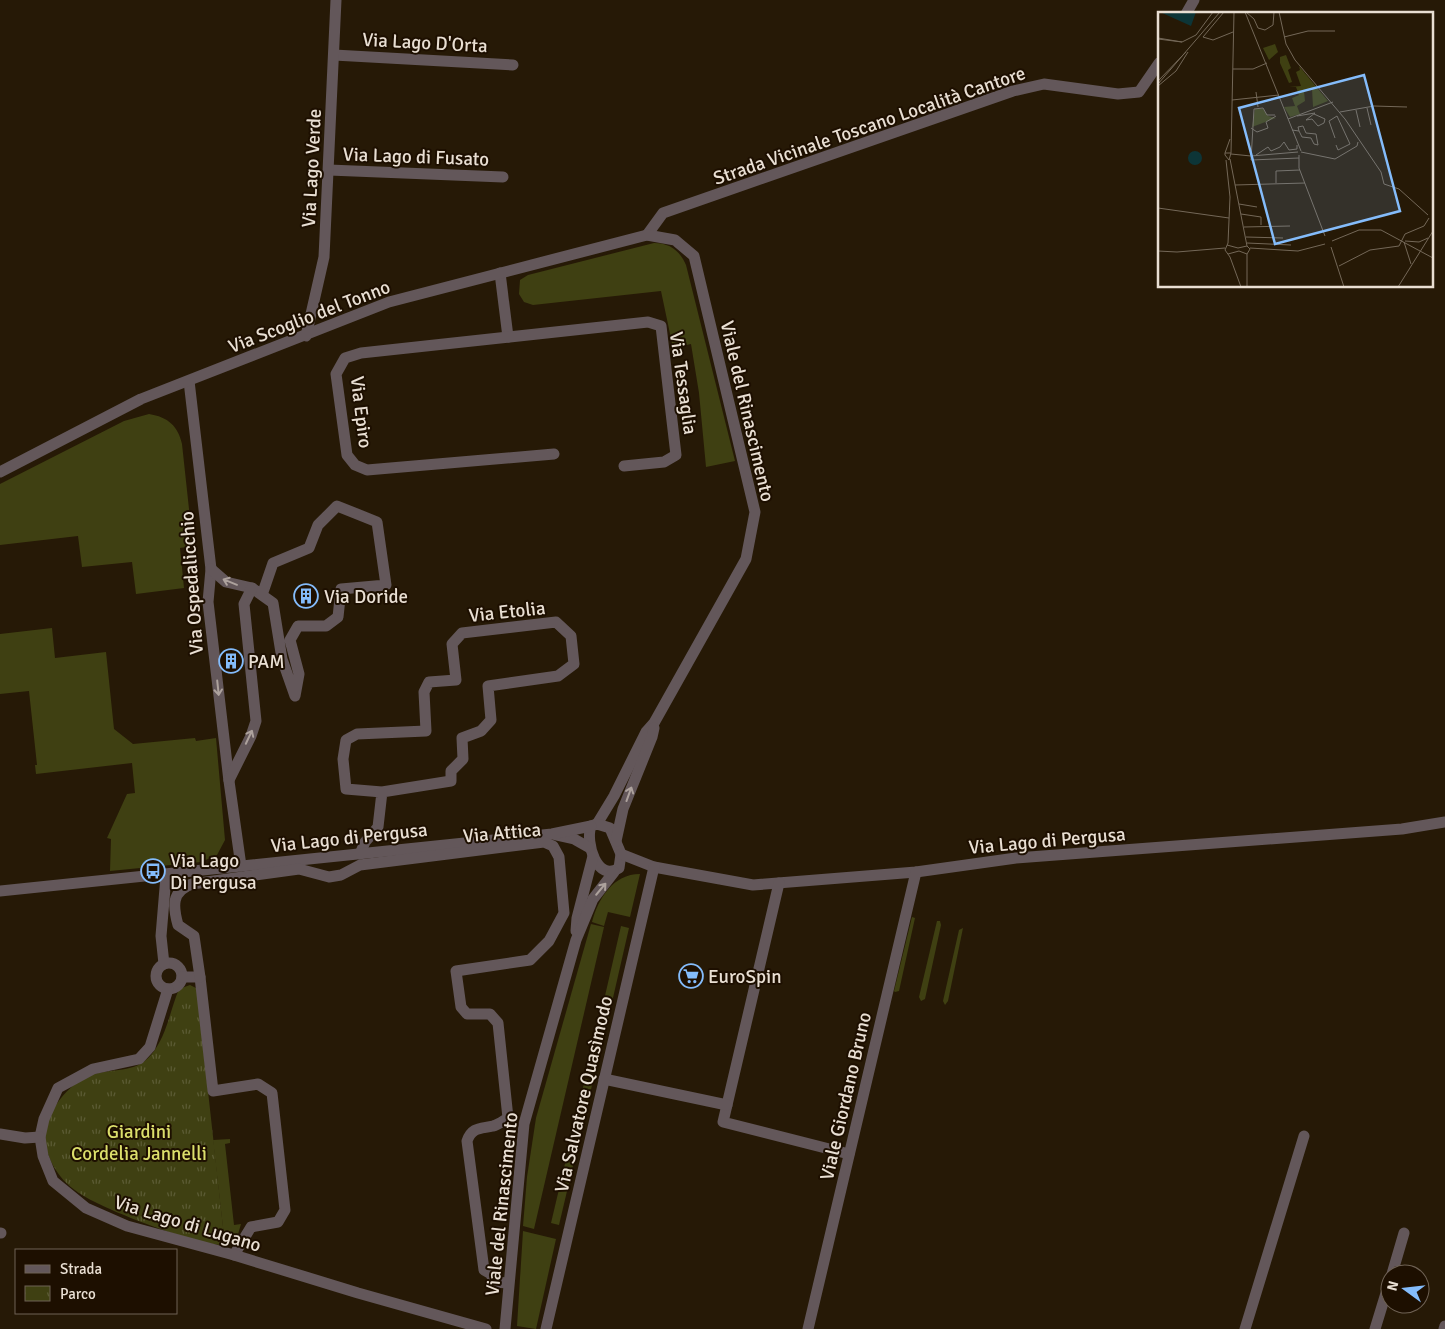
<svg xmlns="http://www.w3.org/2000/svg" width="1445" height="1329" font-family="Signika,sans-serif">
<defs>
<pattern id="park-tufts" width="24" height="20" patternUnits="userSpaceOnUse" patternTransform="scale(1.25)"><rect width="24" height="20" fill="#3f4012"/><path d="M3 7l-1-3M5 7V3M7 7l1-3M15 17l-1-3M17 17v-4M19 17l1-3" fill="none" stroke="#5b5b34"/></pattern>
</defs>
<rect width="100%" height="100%" fill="#261906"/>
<g fill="#3f4012">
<path d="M 654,243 C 670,243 680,251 686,265 L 735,461 L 706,467 L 699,393 L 691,344 L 673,348 L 661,291 L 533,305 L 524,302 L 519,294 L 520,280 L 528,275 Z"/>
<path d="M 149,414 C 168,417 178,426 182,444 L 193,546 L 180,548 L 184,588 L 136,594 L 132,562 L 82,567 L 78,536 L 0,545 L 0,484 L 124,421 Z"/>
<polygon points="52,628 55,658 106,652 114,729 133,744 195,738 196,741 216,738 225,840 217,855 201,862 110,871 111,839 107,838 127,794 135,793 132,763 36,774 35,765 37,765 29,691 0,694 0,634"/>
<path d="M 640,874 L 630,917 L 608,912 L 604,926 L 592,922 C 598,899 613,874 640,874 Z"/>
<polygon points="912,917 915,918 899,991 895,992 894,991"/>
<polygon points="937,921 940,921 941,925 925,999 921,1001 919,997"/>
<polygon points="591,924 604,927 534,1229 523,1226 527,1177 536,1118"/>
<polygon points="621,926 629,928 596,1072 588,1070"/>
<polygon points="963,928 948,1001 945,1005 943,1001 959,930"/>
<polygon points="585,1079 593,1081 559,1225 551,1223"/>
<polygon points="230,1139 230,1143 225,1144 234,1225 241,1224 237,1238 225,1245 213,1140"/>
<polygon points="523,1231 556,1239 536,1329 517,1326"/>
</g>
<path fill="url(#park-tufts)" d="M 190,985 L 196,988 L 197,992 L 225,1245 C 199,1246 120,1215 95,1202 C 70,1190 54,1175 46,1148 C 38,1121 66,1084 91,1075 C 112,1068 135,1074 151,1055 C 167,1036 170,1010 179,989 Z"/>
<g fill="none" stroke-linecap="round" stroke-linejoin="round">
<g stroke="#63575a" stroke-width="11">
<polyline points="1186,14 1194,0"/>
<polyline points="334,55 513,65"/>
<polyline points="329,170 503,177"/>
<polyline points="647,235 663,213 1013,91 1044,84 1118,94 1139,92 1159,63"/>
<polyline points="500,273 508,337"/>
<polyline points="306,336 324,257 336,0"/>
<polyline points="189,381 211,569 208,602 229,781 241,866"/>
<polyline points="554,454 367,470 355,465 347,455 336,374 345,358 361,353 648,322 661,326 676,455 664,462 624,466"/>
<polyline points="0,472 141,399 389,302 647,235 675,240 694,256 755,512 746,559 654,723 646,732 614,796 597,824"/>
<polyline points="211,569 226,582 252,588 273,603 282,659 295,696 299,674 290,640 298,626 326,626 338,617 341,589 386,585 377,522 337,506 318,525 309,548 273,563 262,595"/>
<polyline points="229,780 251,736 256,721 244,604 252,588"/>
<path d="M 597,824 L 610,828 L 621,854 L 619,868 C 597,883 585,842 591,826 Z"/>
<polyline points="556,835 574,839 590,848"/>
<polyline points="616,841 623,809 652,737 654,728"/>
<polyline points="360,854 365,842 378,827 382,792 451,781 451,771 463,759 462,738 481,731 491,720 488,686 558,676 574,664 571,636 556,622 462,633 452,644 456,680 429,682 424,692 426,731 357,734 346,740 343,759 346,789 382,792"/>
<polyline points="621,854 654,867 753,885 916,872 1016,858 1402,829 1445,822"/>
<polyline points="779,883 723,1122 849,1154"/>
<polyline points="0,891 552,834 591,826"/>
<polyline points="576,931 577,918 593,856"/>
<circle cx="169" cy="976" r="13"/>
<polyline points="164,964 161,936 166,876"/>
<polyline points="182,977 200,977 213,1091 258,1084 272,1093 285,1210 278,1222 251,1227 234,1255"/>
<path d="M 200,977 L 194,936 L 178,925 C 173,907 171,891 192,884 L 299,869 L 329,877 L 341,875 L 360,865 L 544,842 L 553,846 L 559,857 L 564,913 L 549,941 L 530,960 L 456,971 L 461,1007 L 467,1014 L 490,1014 L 498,1023 L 508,1118 C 503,1121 498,1125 493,1126 C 480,1129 472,1127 467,1141 L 484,1270 L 491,1274 L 494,1282 L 508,1283"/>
<polyline points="168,989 150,1047 139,1059 93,1069 58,1088 44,1119 40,1137 43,1156 53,1181 86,1208 127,1226 234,1255 358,1293 486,1329"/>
<polyline points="604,1079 727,1105"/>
<polyline points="0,1134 25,1138 40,1137"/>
<polyline points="0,1233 1,1233"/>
<polyline points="1392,1274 1404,1233"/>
<polyline points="505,1329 524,1124 576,940 593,899 614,872"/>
<polyline points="546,1329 654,867"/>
<polyline points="808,1329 916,872"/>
<polyline points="1245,1329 1304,1136"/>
<polyline points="1375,1329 1390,1280"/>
<polyline points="1444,1329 1445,1326"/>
</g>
</g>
<defs><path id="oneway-shaft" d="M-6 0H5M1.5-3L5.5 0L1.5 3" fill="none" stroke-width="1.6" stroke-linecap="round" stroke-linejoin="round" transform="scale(1.25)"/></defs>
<g stroke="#ada29d">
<use href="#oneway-shaft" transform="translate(230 582) rotate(-158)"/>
<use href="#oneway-shaft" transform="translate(218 688) rotate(84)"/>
<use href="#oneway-shaft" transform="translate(249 737) rotate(-65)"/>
<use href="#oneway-shaft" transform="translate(629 794) rotate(-70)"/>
<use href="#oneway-shaft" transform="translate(601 889) rotate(-50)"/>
</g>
<defs>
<g id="building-ring" transform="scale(1.25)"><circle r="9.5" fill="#1d0f00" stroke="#84bcfb" stroke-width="1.5"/><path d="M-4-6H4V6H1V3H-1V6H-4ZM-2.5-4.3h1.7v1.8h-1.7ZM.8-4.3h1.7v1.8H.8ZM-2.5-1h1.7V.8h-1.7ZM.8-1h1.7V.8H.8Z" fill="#84bcfb"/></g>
<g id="bus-ring" transform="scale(1.25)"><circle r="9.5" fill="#1d0f00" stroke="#84bcfb" stroke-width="1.5"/><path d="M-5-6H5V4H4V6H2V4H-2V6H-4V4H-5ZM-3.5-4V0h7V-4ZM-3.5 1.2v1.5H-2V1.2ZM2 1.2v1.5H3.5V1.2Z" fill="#84bcfb"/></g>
<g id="supermarket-ring" transform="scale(1.25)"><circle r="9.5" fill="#1d0f00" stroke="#84bcfb" stroke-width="1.5"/><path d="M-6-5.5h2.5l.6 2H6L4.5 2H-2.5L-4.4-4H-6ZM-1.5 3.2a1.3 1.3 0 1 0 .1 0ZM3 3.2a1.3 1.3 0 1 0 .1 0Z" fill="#84bcfb"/></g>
</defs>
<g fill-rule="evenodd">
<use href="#building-ring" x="306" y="596"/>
<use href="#building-ring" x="231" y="661"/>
<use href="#bus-ring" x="153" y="871"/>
<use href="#supermarket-ring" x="691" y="976"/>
</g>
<g text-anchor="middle" stroke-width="4" stroke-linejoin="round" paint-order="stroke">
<g font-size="19" fill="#e9dfd3" stroke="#1d0f00">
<text transform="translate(425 42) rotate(3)" y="7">Via Lago D'Orta</text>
<text transform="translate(869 125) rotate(-19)" y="7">Strada Vicinale Toscano Località Cantore</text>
<text transform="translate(416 156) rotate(2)" y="7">Via Lago di Fusato</text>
<text transform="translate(311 168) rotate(-87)" y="7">Via Lago Verde</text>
<text transform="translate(309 316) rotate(-21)" y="7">Via Scoglio del Tonno</text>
<text transform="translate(684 383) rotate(82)" y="7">Via Tessaglia</text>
<text transform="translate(748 411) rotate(77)" y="7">Viale del Rinascimento</text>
<text transform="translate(362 412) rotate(83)" y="7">Via Epiro</text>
<text transform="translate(191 583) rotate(-94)" y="7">Via Ospedalicchio</text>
<text transform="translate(507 611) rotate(-6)" y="7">Via Etolia</text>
<text transform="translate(502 832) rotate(-5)" y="7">Via Attica</text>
<text transform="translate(349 837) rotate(-6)" y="7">Via Lago di Pergusa</text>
<text transform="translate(1047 840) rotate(-5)" y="7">Via Lago di Pergusa</text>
<text transform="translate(583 1094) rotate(-77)" y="7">Via Salvatore Quasìmodo</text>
<text transform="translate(845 1096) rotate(-77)" y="7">Viale Giordano Bruno</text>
<text transform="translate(501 1204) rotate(-84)" y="7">Viale del Rinascimento</text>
<text transform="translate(188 1223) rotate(17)" y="7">Via Lago di Lugano</text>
</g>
<g font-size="19" fill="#e9dfd3" stroke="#1d0f00" text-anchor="start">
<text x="324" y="603">Via Doride</text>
<text x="248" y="668">PAM</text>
<text x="170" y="867">Via Lago<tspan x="170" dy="22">Di Pergusa</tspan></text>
<text x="708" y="983">EuroSpin</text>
</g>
<g font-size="19" fill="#dcdf6b" stroke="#1d0f00">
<text x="139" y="1138">Giardini<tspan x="139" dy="22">Cordelia Jannelli</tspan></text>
</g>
</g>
<g transform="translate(1158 12)">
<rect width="275" height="275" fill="#261906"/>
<path d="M 117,32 L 120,40 L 111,48 L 105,36 ZM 128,43 L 133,56 L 130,58 L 134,70 L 131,71 L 122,51 L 122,45 ZM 141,54 L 170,89 L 155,95 L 154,77 L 146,79 L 147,89 L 139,94 L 142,102 L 132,105 L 126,95 L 137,94 L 134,86 L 141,83 L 138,75 L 131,75 L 143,74 L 138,60 L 142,58 Z" fill="#3f4012"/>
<path d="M 97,97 L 105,97 L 110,104 L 118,106 L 94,115 Z" fill="#3f4012"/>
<path d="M 2,0 L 38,0 L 33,14 ZM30 146a7 7 0 1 1 14 0a7 7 0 1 1-14 0Z" fill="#0d3537"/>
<path fill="none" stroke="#746858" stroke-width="1" d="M 66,0 L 45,25 L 55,28 L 75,20M 87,0 L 143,139M 88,0 L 96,7 L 100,16 L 107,18 L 115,13 L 116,0M 121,0 L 128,32 L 137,48 L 187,107 L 223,160 L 226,172 L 241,177 L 270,203M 126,25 L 150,19 L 177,19M 0,26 L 24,30 L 0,27M 24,30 L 38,23 L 55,0M 75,57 L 95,57 L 109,51M 0,69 L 28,40M 0,72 L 62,0M 0,74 L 18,59 L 30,40M 98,80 L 100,95M 74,88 L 121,83M 209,96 L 213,113M 198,98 L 202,115M 182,100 L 216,94 L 249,95M 156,102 L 167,107 L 166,111 L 160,114 L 154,107 L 148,108 L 157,101M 117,103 L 109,103 L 105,96 L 96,97 L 93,148 L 141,146M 139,104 L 157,101M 130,107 L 175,90M 93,116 L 99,120 L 110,116 L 108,110 L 118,104M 134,118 L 141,119 L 144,125 L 153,126 L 156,132 L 160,133 L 158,122 L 148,121 L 145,114 L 140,115 L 141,119M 177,126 L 171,109 L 179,104 L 192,132 L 180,138 L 178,133M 143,140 L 177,147 L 199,134 L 200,130M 67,141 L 73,141 L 71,148 L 67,143 L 67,141 L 72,127M 73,141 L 76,0M 73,142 L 93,144 L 140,140M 98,143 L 110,135 L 113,139 L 122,135 L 126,130 L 131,138 L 139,137 L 139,133M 141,143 L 141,156 L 167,224M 72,147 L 89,234 L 92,237 L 89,242 L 89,275M 68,148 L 72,185 L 70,231 L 67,238 L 72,245 L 83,275M 118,171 L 118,159 L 142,158M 77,173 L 147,171M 81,192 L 99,195M 0,196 L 71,206M 83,202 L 103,205 L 103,213M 86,215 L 132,214M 88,225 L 125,226M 174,229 L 201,218 L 223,218 L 275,246M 247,229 L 261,230 L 270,226M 246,230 L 253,252M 89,231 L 133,233M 69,233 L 80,236 L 89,234M 173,235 L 186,275M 92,236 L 140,239 L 167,232M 0,239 L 19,240 L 67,236M 70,242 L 81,239 L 89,242M 181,254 L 212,238 L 241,234 L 247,222 L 266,214 L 271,206M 240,275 L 275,219"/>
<path fill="#84bcfb" fill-opacity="0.15" stroke="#84bcfb" stroke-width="2.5" d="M 206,63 L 242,199 L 117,232 L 81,96 Z"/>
<rect width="275" height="275" fill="none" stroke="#e9dfd3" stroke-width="2.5"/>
</g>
<rect x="15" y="1249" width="162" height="65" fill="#1d0f00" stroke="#6f6254"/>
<rect x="25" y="1265" width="25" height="8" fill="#63575a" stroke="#6f6254"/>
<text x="60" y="1274" font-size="15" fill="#e9dfd3">Strada</text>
<rect x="25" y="1286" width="25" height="15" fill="url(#park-tufts)" stroke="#6f6254"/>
<text x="60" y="1299" font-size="15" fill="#e9dfd3">Parco</text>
<g transform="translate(1405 1289) rotate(285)"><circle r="24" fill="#1d0f00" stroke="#6f6254"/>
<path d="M0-4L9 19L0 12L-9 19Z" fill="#84bcfb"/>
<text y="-8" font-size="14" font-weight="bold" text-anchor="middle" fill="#e9dfd3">N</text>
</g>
</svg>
